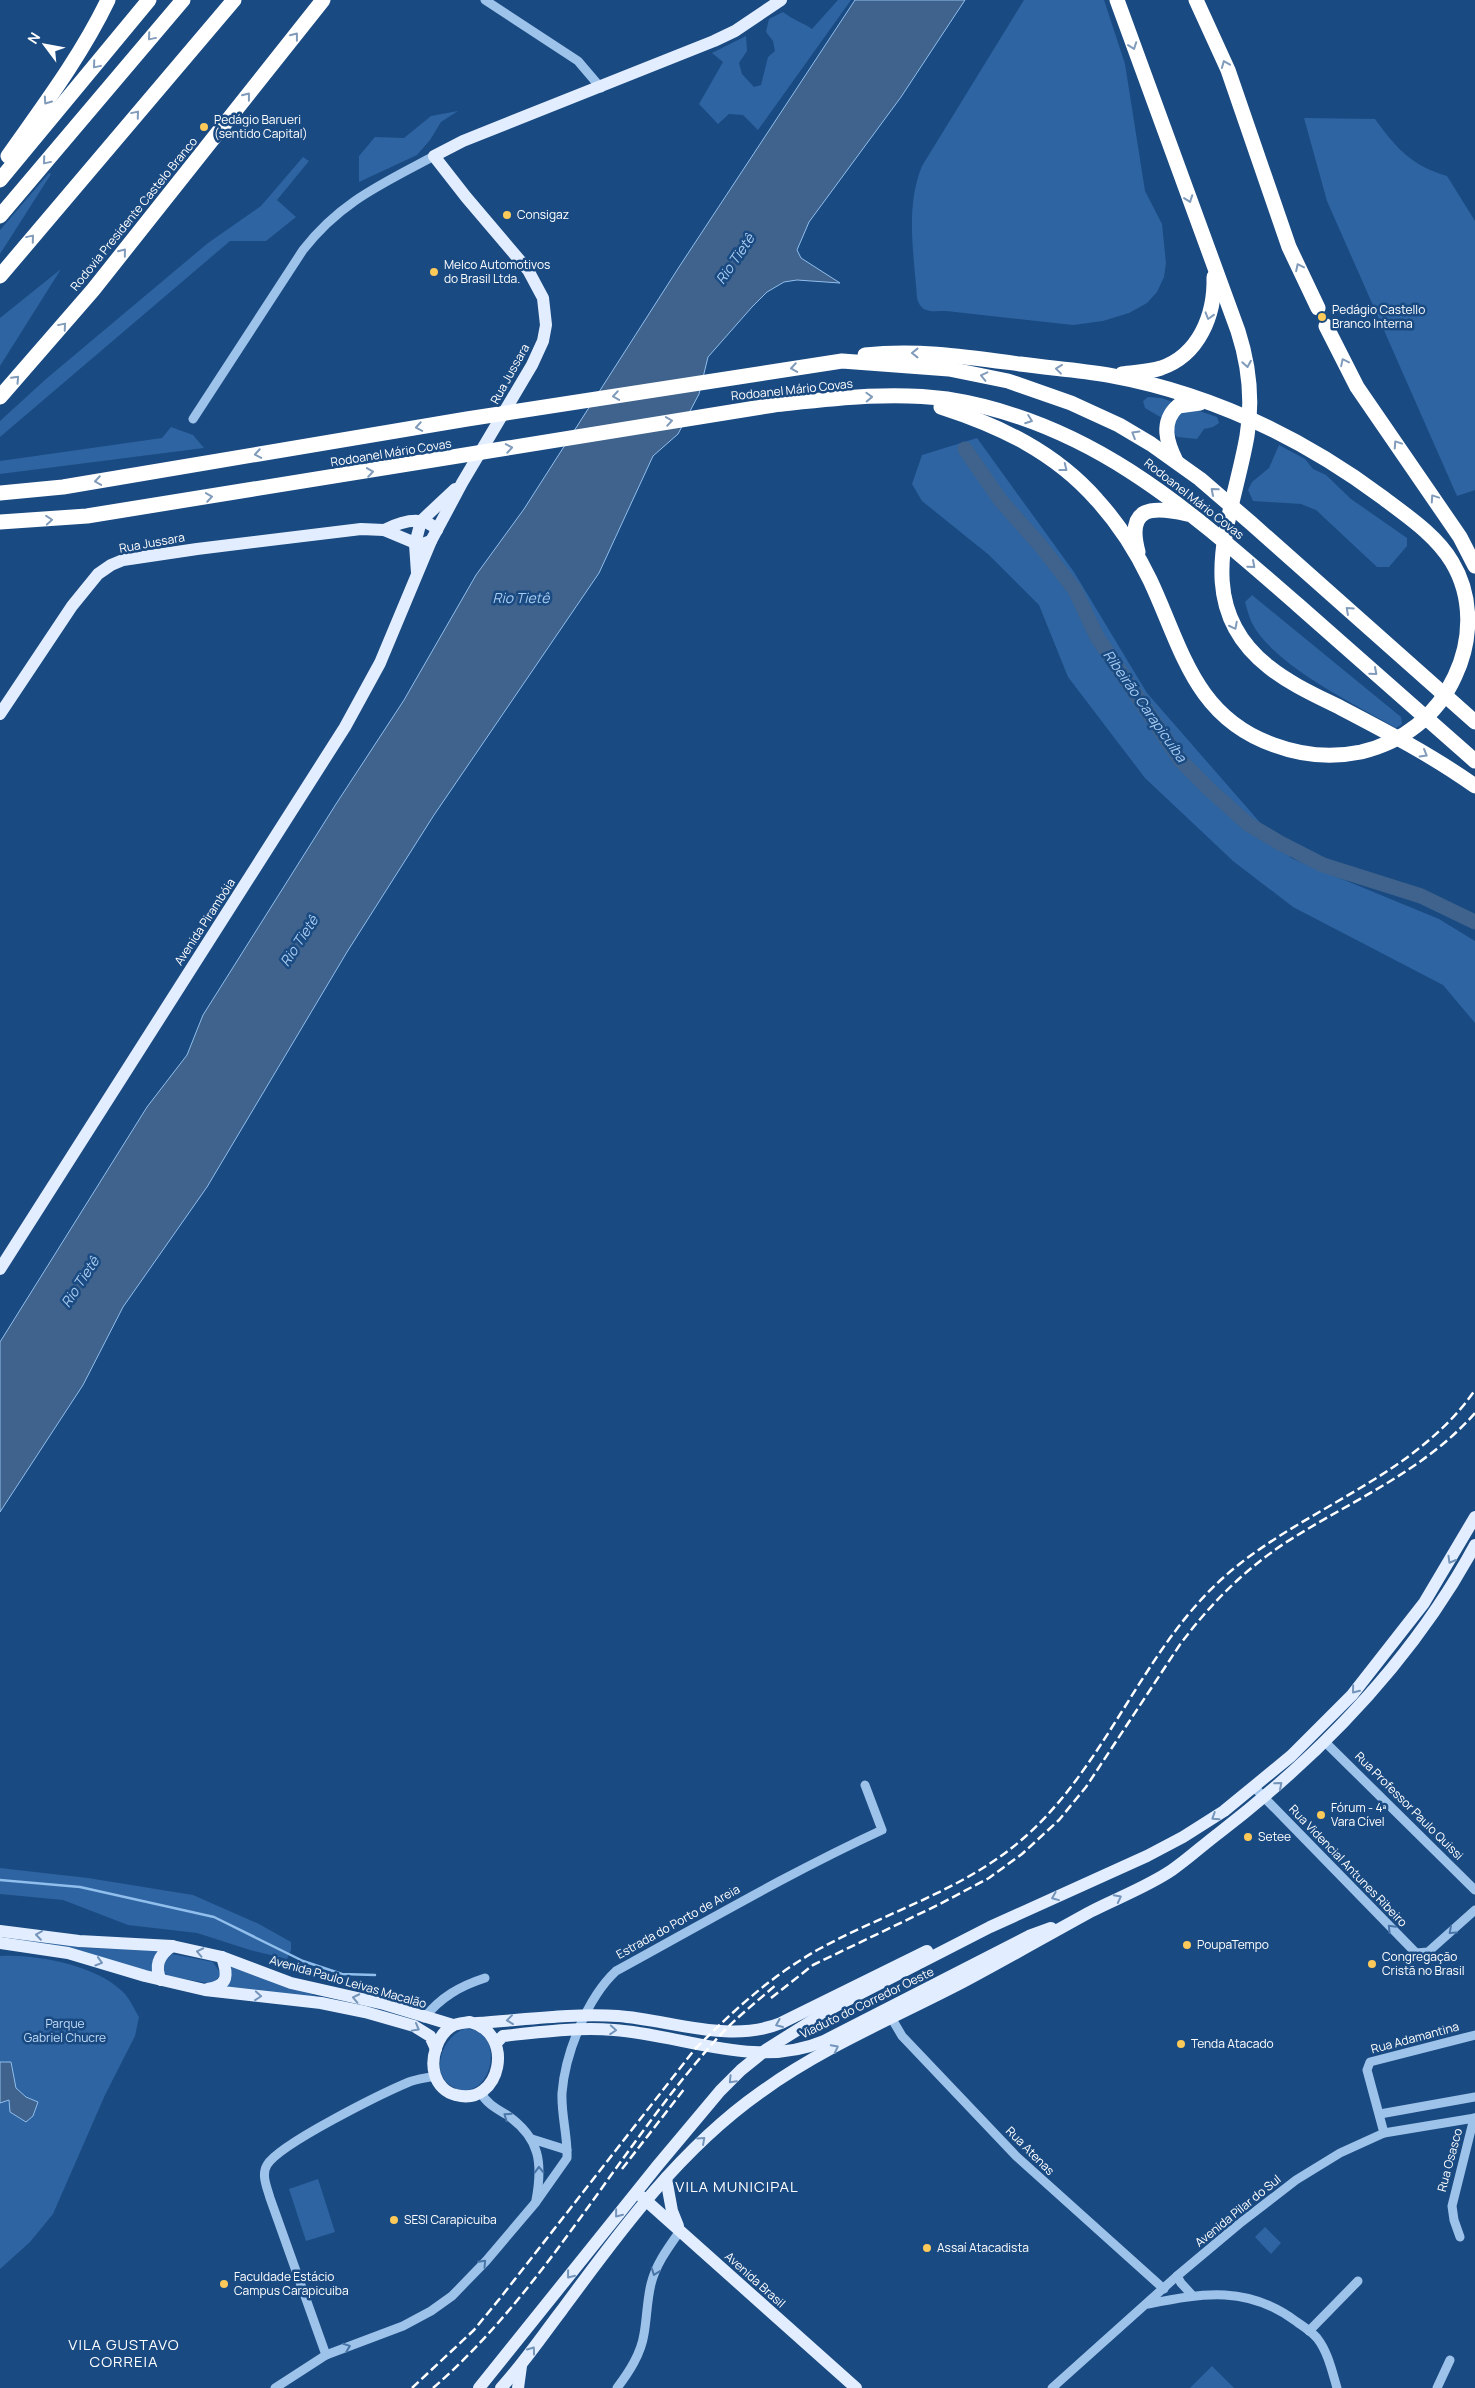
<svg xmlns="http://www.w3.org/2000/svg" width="1475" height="2388" font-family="Manrope,sans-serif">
<rect width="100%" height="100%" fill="#1a4a82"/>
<g fill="#2d64a1">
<path d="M 838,0 L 851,0 L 758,130 L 743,115 L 729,114 L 718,124 L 699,104 L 723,62 L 712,53 L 746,36 L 747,51 L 739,63 L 742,74 L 754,87 L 761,85 L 768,57 L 775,51 L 773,41 L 766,32 L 769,19 L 783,12 C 793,20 802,22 812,29 Z"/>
<path d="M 1024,0 L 1104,0 L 1125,64 L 1145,191 L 1162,224 L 1166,263 L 1164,277 L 1157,292 L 1147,303 L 1129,313 L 1103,321 L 1073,325 L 946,311 C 932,311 921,314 917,298 C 914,254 905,207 922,166 Z"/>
<polygon points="458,111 441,122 430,140 417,155 359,182 359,156 375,137 404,138 431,116"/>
<path d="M 1304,118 L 1375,119 C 1396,148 1412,166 1447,176 L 1475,221 L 1475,490 L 1457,496 L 1327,201 Z"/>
<polygon points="303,157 309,161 277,200 296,217 266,241 230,241 0,437 0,421 46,379 208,243 261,206"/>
<polygon points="49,173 51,174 0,254 0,230"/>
<polygon points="61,269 0,366 0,318"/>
<polygon points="1148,397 1161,398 1217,417 1219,423 1213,427 1204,429 1197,439 1177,437 1162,418 1145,408 1143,401"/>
<polygon points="171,427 193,435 204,448 0,474 0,461 162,438"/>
<polygon points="977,438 1074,572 1147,693 1291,858 1439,919 1475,941 1475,1023 1443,985 1293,907 1233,861 1145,778 1068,677 1039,605 989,555 922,501 912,484 922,455"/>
<polygon points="1279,445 1305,459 1313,469 1326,475 1351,499 1407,538 1407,546 1389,567 1377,567 1316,510 1301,504 1253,501 1248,490 1252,482 1269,468"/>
<path d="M 1252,595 L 1401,717 L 1402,724 L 1396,728 C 1355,704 1273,665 1252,623 C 1249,617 1247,609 1245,602 Z"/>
<polygon points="0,1868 88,1878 193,1895 259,1924 291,1942 291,1950 287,1959 250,1950 197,1933 128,1925 63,1900 0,1894"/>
<polygon points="0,1937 86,1948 159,1950 154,1975"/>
<polygon points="172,1954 213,1962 221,1974 213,1984 168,1976 164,1972 163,1962"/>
<path d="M 0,1956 C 36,1954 95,1965 122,1991 C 129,1997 134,2009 139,2017 L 135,2036 L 105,2095 L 53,2214 L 30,2242 L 0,2269 Z"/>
<polygon points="229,1964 314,1995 316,1997 226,1990"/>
<path d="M 464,2029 C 509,2027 492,2107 453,2087 C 428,2074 443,2036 464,2029 Z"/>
<polygon points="318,2179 335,2232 306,2241 289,2189"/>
<polygon points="1265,2227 1281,2243 1271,2254 1255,2237"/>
<polygon points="1212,2366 1234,2388 1190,2388"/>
</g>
<g fill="#3f638c" stroke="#90beed">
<polygon points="855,0 965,0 901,97 809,222 797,250 801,258 840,283 797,280 784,282 767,292 752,307 708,357 699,394 678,434 653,456 599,573 434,815 347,952 207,1187 123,1307 83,1385 0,1512 0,1342 147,1107 187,1055 203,1015 336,804 404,700 476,575 524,509 679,267"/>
<polygon points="0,2062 11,2062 16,2088 26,2097 38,2102 33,2116 26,2122 10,2112 9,2100 0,2103"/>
</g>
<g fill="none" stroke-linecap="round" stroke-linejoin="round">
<polyline stroke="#90beed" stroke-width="2.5" points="0,1880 80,1887 214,1917 303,1961 342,1974 375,1975"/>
<polyline stroke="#3f638c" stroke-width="15" points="965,449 1001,501 1040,545 1075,590 1097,637 1181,761 1210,790 1248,824 1280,843 1323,865 1421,896 1475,922"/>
<g stroke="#9ec3eb" stroke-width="9">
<polyline points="485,0 578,61 601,88"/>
<path d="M 193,419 L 303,250 C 340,202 382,184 434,156"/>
<polyline points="1324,1741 1475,1890"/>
<polyline points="1254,1787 1416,1953 1428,1952 1475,1910"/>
<path d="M 424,2018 C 441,1997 460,1986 485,1978"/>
<polyline points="892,2019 902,2036 1016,2156 1164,2289"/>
<path d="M 481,2093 C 487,2104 497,2109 507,2115 C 540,2138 543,2163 536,2200"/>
<polyline points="1380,2114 1475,2097"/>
<polyline points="1384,2133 1367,2070 1370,2062 1475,2035"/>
<polyline points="532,2139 567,2150"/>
<polyline points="1460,2237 1454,2220 1452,2206 1474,2118"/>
<polyline points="1177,2276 1181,2283 1192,2295"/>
<path d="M 1148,2304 C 1203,2293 1248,2285 1297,2322 C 1304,2327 1312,2332 1317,2338 C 1328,2352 1332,2371 1337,2388"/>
<polyline points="1309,2331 1358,2281"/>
<path d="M 326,2355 L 270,2198 C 267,2187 261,2175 267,2165 C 279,2144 383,2093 409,2082 C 417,2079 427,2078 435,2076"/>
<path d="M 275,2388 L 326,2355 L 403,2326 L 431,2311 L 452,2296 L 486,2261 L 536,2202 L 567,2158 C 568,2137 561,2115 562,2093 C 565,2054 587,1998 616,1971 C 704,1923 791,1872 882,1830 L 865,1785"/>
<path d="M 617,2388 C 629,2372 641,2354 644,2334 C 647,2317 647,2300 651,2284 C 656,2264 668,2248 680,2231"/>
<polyline points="1052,2388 1177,2276 1239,2224 1296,2180 1340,2153 1384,2133 1475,2118"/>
<polyline points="1437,2388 1450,2360"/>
</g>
<g stroke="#e2eeff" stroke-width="12">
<polyline points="421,521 455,489"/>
<path d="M 384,530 C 400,522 423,514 437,530"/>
<polyline points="417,573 415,544 421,521"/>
<polyline points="0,714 72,606 98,574 111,565 123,560 197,549 361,529 384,530 420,545 431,541"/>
<polyline points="0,1269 345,727 380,663 431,541 462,483 532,365 543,341 546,325 543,298 528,270 466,197 434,156 463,141 714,41 735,31 781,0"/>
<polyline points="0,1931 79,1941 172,1946 222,1957 291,1983 384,2004 453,2025"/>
<polyline points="0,1943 68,1953 145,1976 205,1990 321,2003 365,2012 414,2026 430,2036 436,2049"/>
<path d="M 161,1980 C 154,1966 159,1955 172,1946"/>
<path d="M 208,1989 C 229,1985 228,1975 222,1957"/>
<path d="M 470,2022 C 516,2033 501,2107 456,2095 C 446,2093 438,2085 435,2075 C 430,2059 437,2035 452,2026 C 457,2023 464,2023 470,2022 Z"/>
<path d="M 477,2023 C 524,2020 571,2013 618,2016 C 671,2020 730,2044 781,2023 L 927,1951"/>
<path d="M 496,2043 L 503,2036 C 540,2032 577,2027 614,2030 C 684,2035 756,2070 824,2041 L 1029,1936 L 1051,1928"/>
<polyline points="666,2178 672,2211 678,2226"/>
<polyline points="642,2197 856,2388"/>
<polyline points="479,2388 658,2165 720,2091 741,2070 767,2049 834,2007 990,1927 1147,1856 1183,1837 1224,1811 1291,1756 1352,1695 1424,1603 1475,1517"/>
<path d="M 501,2388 C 524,2363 542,2336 562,2310 C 620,2231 680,2149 761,2092 C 823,2047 896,2017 963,1982 C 1006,1959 1048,1935 1090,1912 C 1117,1898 1147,1887 1172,1870 C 1188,1859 1203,1845 1219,1833 C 1320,1755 1414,1658 1475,1545"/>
<polyline points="518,2388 521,2366"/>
</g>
<g stroke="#fff" stroke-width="15">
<path d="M 1117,0 L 1238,331 C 1249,365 1253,400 1247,436 C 1233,517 1188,604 1269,667 C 1290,684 1317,696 1341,708 C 1387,732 1433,756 1475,786"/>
<polyline points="1196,0 1228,70 1289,247 1318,308"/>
<path d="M 8,156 C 44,105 81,56 108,0"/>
<polyline points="0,180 149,0"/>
<polyline points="0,216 183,0"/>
<polyline points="0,276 234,0"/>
<polyline points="1326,326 1357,387 1460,537 1475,566"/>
<path d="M 865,355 C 917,349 968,357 1020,364 C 1049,368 1079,370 1108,375 C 1208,393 1301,437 1382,497 C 1407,516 1436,535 1452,562 C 1473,597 1472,640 1455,676 C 1437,716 1403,742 1361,752 C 1332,758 1301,755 1274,745 C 1194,717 1182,648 1150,580 C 1136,551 1119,524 1097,500 C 1055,452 1000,426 941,407"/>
<path d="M 1122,374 C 1135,372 1148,372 1161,368 C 1199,355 1215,315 1214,277"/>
<polyline points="0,397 93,290 323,0"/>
<path d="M 1176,461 C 1167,443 1160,422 1178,406 L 1200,403"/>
<polyline points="0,493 63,487 467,419 842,361 949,369 1008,381 1071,403 1119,425 1151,444 1200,479 1251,523 1475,722"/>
<path d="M 0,522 L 87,516 L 774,405 C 830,399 890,391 947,399 C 1093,422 1191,512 1298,605 C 1357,657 1416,709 1475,761"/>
<path d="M 1138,552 C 1126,506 1152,506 1187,514"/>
</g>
<g stroke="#fff" stroke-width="2.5" stroke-dasharray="9 4" stroke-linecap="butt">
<path d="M 771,1998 L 813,1965 L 938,1905 L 989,1878 L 1022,1854 L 1059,1820 L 1086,1787 L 1179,1646 C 1209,1605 1243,1571 1285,1543 C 1350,1501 1423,1472 1475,1413"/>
<polyline points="622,2169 685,2088"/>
<path d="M 412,2388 L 474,2330 L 501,2297 L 695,2049 C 734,2010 772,1975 821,1948 C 889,1911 967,1889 1026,1836 C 1112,1759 1146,1638 1237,1566 C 1313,1505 1418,1473 1475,1390"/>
<path d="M 433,2388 C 544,2292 616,2153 713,2043 C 732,2021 755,2003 777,1984"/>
</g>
</g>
<defs><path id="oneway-chevron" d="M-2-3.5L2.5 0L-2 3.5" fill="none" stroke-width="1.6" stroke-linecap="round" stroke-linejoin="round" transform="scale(1.25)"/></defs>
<g stroke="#819bba">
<use href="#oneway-chevron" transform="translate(295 36) rotate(-52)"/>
<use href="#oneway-chevron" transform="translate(151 37) rotate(130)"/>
<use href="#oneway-chevron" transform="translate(1133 46) rotate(70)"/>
<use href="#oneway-chevron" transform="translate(1225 64) rotate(-112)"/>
<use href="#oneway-chevron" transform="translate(96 65) rotate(130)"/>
<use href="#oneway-chevron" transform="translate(247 96) rotate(-52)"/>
<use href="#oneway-chevron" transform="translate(47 101) rotate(125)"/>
<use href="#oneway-chevron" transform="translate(136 114) rotate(-50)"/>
<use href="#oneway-chevron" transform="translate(46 161) rotate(130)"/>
<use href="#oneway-chevron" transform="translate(1189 199) rotate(70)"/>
<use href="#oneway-chevron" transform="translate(31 238) rotate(-50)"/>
<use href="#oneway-chevron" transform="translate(123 252) rotate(-51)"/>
<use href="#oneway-chevron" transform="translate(1299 267) rotate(-116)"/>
<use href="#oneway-chevron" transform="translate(1209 316) rotate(107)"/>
<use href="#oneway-chevron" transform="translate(63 326) rotate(-50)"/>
<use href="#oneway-chevron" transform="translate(915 353) rotate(-180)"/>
<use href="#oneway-chevron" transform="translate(1344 362) rotate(-116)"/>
<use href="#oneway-chevron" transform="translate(1247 364) rotate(80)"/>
<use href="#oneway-chevron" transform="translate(794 368) rotate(171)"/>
<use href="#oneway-chevron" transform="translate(1059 369) rotate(-173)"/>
<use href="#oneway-chevron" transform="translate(984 376) rotate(-167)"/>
<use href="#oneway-chevron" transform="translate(16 379) rotate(-47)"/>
<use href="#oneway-chevron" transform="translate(616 396) rotate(171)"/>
<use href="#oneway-chevron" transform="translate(869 397) rotate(-2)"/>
<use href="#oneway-chevron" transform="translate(1029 420) rotate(20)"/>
<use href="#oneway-chevron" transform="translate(669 421) rotate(-9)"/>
<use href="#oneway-chevron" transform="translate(419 427) rotate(170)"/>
<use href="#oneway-chevron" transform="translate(1135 434) rotate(-149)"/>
<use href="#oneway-chevron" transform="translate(1397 444) rotate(-124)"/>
<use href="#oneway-chevron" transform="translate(509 448) rotate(-10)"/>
<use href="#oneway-chevron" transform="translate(258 454) rotate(170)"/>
<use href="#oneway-chevron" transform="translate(1064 468) rotate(38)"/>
<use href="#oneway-chevron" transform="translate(370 472) rotate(-9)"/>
<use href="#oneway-chevron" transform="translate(98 481) rotate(171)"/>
<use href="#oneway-chevron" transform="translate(1214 491) rotate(-139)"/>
<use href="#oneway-chevron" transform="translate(209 497) rotate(-9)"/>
<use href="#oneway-chevron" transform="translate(1434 498) rotate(-124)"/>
<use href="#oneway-chevron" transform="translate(49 520) rotate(-5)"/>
<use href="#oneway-chevron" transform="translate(1252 565) rotate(41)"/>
<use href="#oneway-chevron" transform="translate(1349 610) rotate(-138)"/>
<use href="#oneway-chevron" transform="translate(1234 626) rotate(63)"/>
<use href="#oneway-chevron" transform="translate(1374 672) rotate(41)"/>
<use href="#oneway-chevron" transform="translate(1424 754) rotate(30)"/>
</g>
<g stroke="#7494ba">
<use href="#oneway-chevron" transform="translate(1451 1560) rotate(120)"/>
<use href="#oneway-chevron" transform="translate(1355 1690) rotate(129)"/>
<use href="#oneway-chevron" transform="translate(1279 1785) rotate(-41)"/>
<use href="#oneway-chevron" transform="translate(1215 1817) rotate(147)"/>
<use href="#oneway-chevron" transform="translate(1055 1897) rotate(158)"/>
<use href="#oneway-chevron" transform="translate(1118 1898) rotate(-27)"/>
<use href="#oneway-chevron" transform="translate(39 1935) rotate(-172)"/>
<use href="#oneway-chevron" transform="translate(200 1952) rotate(-168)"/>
<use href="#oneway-chevron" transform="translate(99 1962) rotate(17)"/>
<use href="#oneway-chevron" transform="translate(258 1996) rotate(5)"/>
<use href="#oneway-chevron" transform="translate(356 1998) rotate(-168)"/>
<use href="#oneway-chevron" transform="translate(510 2020) rotate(173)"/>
<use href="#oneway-chevron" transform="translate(779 2024) rotate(157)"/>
<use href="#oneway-chevron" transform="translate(416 2028) rotate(29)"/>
<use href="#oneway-chevron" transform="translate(613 2030) rotate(4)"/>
<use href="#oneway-chevron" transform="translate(835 2048) rotate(-27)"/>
<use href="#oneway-chevron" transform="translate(732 2080) rotate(134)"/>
<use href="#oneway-chevron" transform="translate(702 2140) rotate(-42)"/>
<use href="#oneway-chevron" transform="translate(618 2214) rotate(129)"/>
<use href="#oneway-chevron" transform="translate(570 2275) rotate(128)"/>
<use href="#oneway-chevron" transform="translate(532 2350) rotate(-54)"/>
</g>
<g stroke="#4874a7">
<use href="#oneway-chevron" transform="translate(1391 1928) rotate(-134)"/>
<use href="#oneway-chevron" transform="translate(1452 1931) rotate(138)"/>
<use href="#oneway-chevron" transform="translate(507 2116) rotate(-145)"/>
<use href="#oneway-chevron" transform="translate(539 2170) rotate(-92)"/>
<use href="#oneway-chevron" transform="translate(483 2263) rotate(-47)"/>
<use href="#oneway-chevron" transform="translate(655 2272) rotate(110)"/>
<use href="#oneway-chevron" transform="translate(347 2347) rotate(-21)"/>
</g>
<g fill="#fdc959" stroke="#1a4a82" stroke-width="2">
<circle cx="204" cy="127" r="5"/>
<circle cx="507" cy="215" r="5"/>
<circle cx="434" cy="272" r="5"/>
<circle cx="1322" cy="317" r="5"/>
<circle cx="1321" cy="1815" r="5"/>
<circle cx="1248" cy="1837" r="5"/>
<circle cx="1187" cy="1945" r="5"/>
<circle cx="1372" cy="1964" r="5"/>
<circle cx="1181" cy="2044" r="5"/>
<circle cx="394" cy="2220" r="5"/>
<circle cx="927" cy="2248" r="5"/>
<circle cx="224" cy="2284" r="5"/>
</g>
<g text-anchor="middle" stroke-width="5" stroke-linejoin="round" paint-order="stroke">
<g font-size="12" fill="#fff" stroke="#1a4a82" text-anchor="start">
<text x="214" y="124">Pedágio Barueri<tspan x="214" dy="14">(sentido Capital)</tspan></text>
<text x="517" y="219">Consigaz</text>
<text x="444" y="269">Melco Automotivos<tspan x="444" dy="14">do Brasil Ltda.</tspan></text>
<text x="1332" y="314">Pedágio Castello<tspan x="1332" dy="14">Branco Interna</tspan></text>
<text x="1331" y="1812">Fórum - 4ª<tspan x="1331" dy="14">Vara Cível</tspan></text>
<text x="1258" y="1841">Setee</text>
<text x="1197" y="1949">PoupaTempo</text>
<text x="1382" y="1961">Congregação<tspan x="1382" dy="14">Cristã no Brasil</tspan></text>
<text x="1191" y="2048">Tenda Atacado</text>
<text x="404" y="2224">SESI Carapicuiba</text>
<text x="937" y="2252">Assaí Atacadista</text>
<text x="234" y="2281">Faculdade Estácio<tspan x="234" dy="14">Campus Carapicuiba</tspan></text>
</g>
<g font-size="12" fill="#fff" stroke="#1a4a82">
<text transform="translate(134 214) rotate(-51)" y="4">Rodovia Presidente Castelo Branco</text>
<text transform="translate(510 374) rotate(-61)" y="4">Rua Jussara</text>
<text transform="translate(792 390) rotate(-6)" y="4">Rodoanel Mário Covas</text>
<text transform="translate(391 453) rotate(-9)" y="4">Rodoanel Mário Covas</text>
<text transform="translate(1194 499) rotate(38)" y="4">Rodoanel Mário Covas</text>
<text transform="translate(152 543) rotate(-10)" y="4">Rua Jussara</text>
<text transform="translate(205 922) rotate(-57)" y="4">Avenida Pirambóia</text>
<text transform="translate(1409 1806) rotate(45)" y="4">Rua Professor Paulo Quissi</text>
<text transform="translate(1348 1866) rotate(46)" y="4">Rua Videncial Antunes Ribeiro</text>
<text transform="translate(678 1922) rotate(-29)" y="4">Estrada do Porto de Areia</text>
<text transform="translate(348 1982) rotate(16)" y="4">Avenida Paulo Leivas Macalão</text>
<text transform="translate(867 2003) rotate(-26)" y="4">Viaduto do Corredor Oeste</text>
<text transform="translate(1415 2038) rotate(-15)" y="4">Rua Adamantina</text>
<text transform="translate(1030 2151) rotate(45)" y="4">Rua Atenas</text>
<text transform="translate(1450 2160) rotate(-75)" y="4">Rua Osasco</text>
<text transform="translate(1238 2211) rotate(-39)" y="4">Avenida Pilar do Sul</text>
<text transform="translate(755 2280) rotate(42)" y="4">Avenida Brasil</text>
</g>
<g font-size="12" fill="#c2dcf8" stroke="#1a4a82">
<text x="65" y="2028">Parque<tspan x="65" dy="14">Gabriel Chucre</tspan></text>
</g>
<g font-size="14" font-style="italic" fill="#a9cdf2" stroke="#1a4a82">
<text transform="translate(735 259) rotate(-56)" y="5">Rio Tietê</text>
<text x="521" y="603">Rio Tietê</text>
<text transform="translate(1145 706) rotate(55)" y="5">Ribeirão Carapicuíba</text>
<text transform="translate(299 941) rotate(-57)" y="5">Rio Tietê</text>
<text transform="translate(80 1282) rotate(-57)" y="5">Rio Tietê</text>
</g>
<g font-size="15" letter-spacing="1" fill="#fff" stroke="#1a4a82">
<text x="737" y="2192">VILA MUNICIPAL</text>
<text x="124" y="2350">VILA GUSTAVO<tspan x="124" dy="17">CORREIA</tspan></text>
</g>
</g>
<g transform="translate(45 45) rotate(302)" stroke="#1a4a82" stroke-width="4" paint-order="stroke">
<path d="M0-4L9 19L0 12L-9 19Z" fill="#ffffff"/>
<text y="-8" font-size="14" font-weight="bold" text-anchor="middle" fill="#ffffff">N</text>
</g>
</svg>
